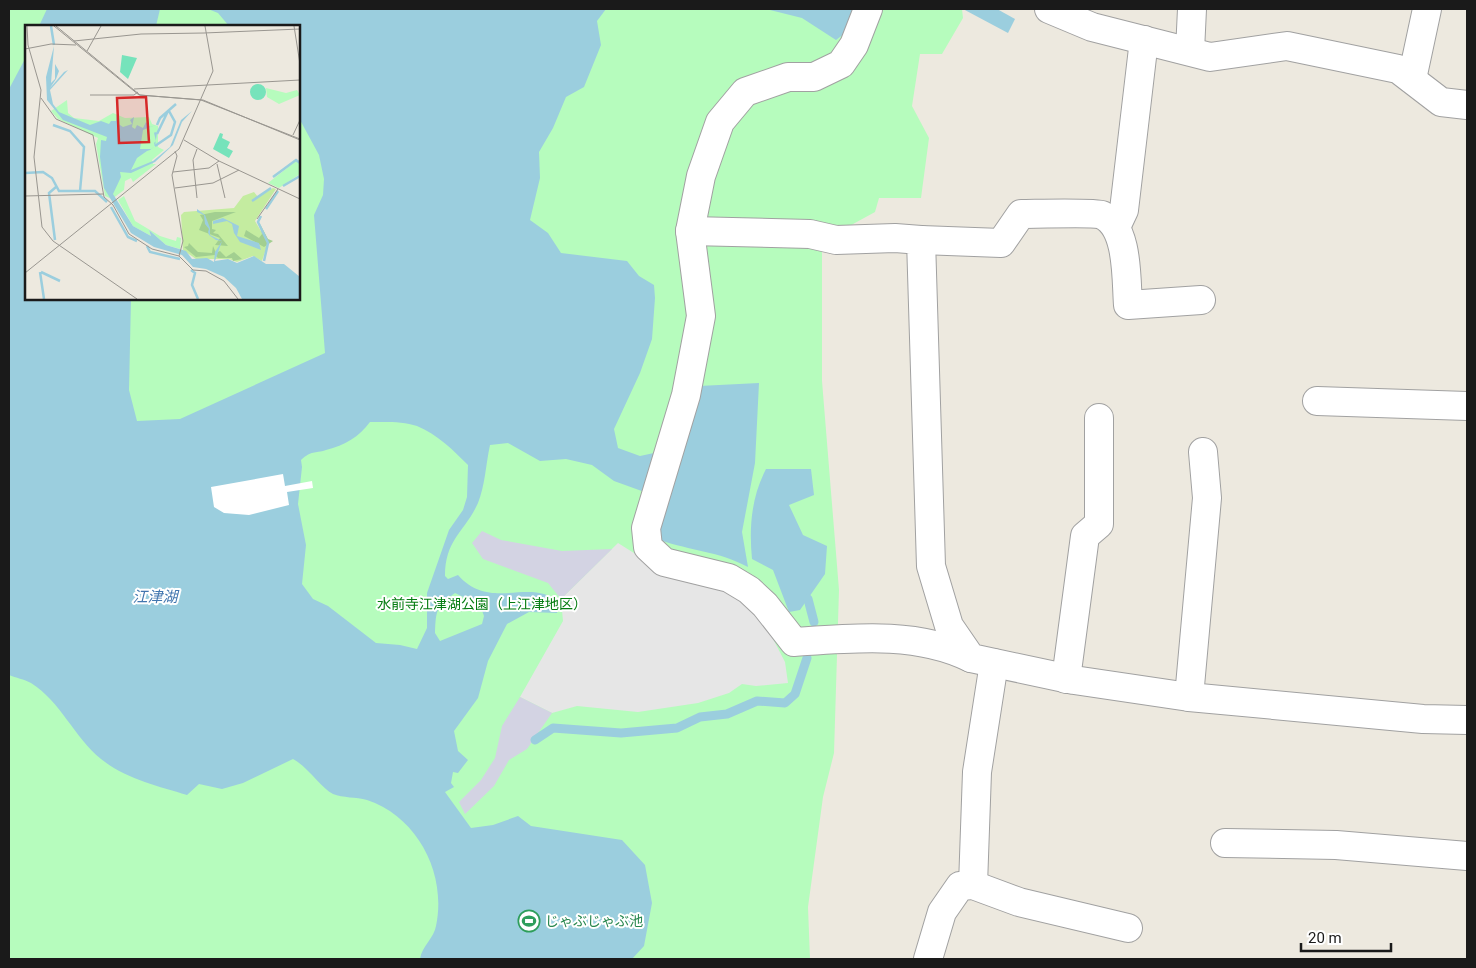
<svg xmlns="http://www.w3.org/2000/svg" width="1476" height="968" font-family="Roboto,'Noto Sans JP',sans-serif">
<rect width="100%" height="100%" fill="#ede9df"/>
<path fill="#b6fcbd" fill-rule="evenodd" d="M 9,9 L 962,9 L 963,18 L 942,54 L 920,54 L 912,106 L 929,138 L 921,198 L 879,198 L 875,212 L 822,241 L 822,381 L 839,590 L 834,753 L 823,797 L 808,907 L 810,959 L 9,959 ZM 26,26 L 299,26 L 299,299 L 26,299 Z"/>
<polygon fill="#e6e6e6" points="618,543 653,565 708,580 742,600 760,617 770,633 785,662 788,683 756,686 742,684 729,693 698,703 638,712 577,706 552,713 520,697 563,621 561,599"/>
<g fill="#d3d3e3">
<polygon points="482,531 501,540 562,551 612,549 561,599 548,583 483,559 472,543"/>
<polygon points="520,697 552,713 527,749 509,760 494,786 465,814 459,802 481,780 495,758 502,726"/>
</g>
<g fill="#9bcede" fill-rule="evenodd">
<polygon points="47,9 160,9 156,26 39,26"/>
<path d="M 208,9 L 606,9 L 597,21 L 601,45 L 584,87 L 566,97 L 553,128 L 539,152 L 540,178 L 530,220 L 548,233 L 561,253 L 627,261 L 639,276 L 654,285 L 655,298 L 652,339 L 640,373 L 614,429 L 618,448 L 640,456 L 654,453 L 699,386 L 759,383 L 755,463 L 742,532 L 748,567 C 718,551 691,551 660,540 L 650,494 L 614,481 L 592,465 L 566,459 L 540,461 L 508,443 L 490,445 C 486,463 485,486 478,503 C 465,532 445,539 445,576 L 448,579 L 458,575 C 491,613 532,575 560,604 L 557,613 L 529,612 L 507,624 L 488,661 L 478,698 L 454,731 L 458,751 L 468,760 L 458,773 L 453,772 L 451,783 L 454,787 L 445,792 L 471,828 L 493,825 L 518,816 L 531,826 L 622,840 L 645,865 L 652,903 L 644,946 L 632,959 L 420,959 C 422,946 434,938 436,926 C 447,874 418,817 367,800 C 356,797 343,798 333,794 C 321,788 308,767 293,759 L 243,783 L 222,789 L 199,784 L 187,795 C 158,786 126,779 101,759 C 74,737 61,702 31,683 C 24,679 16,678 9,675 L 9,89 L 26,57 L 26,299 L 131,299 L 129,390 L 137,421 L 180,419 L 325,353 L 314,215 L 323,195 L 324,179 L 319,155 L 299,118 L 299,26 L 229,26 L 218,13 ZM 370,422 C 385,422 403,421 417,426 C 437,434 454,451 468,465 L 467,497 L 463,510 L 449,530 L 427,593 L 427,628 L 417,649 L 400,645 L 376,643 L 328,606 L 313,599 L 302,584 L 306,545 L 298,504 L 302,467 L 301,460 C 312,450 314,454 326,450 C 345,445 359,437 370,422 ZM 455,593 L 480,605 L 484,616 L 482,624 L 440,641 L 435,633 C 436,610 436,607 455,593 Z"/>
<polygon points="766,9 857,9 849,30 836,40 802,18"/>
<polygon points="963,9 997,9 1015,19 1008,33"/>
<path d="M 766,469 L 811,469 L 814,495 L 789,505 L 803,535 L 827,546 L 825,574 L 800,610 L 789,612 L 773,570 L 752,559 C 749,528 751,498 766,469 Z"/>
</g>
<polygon fill="#fff" points="283,474 285,486 312,481 313,488 287,492 289,505 249,515 224,513 214,507 211,487"/>
<g fill="none" stroke-linecap="round" stroke-linejoin="round">
<g stroke="#9bcede" stroke-width="9">
<polyline points="808,599 814,622"/>
<polyline points="535,740 553,728 621,733 677,728 700,717 727,714 757,701 785,703 795,694 807,658"/>
</g>
<g stroke="#a1a1a1" stroke-width="30">
<g id="minor">
<path d="M 868,9 L 854,45 L 841,64 L 814,77 L 788,77 L 745,92 L 720,122 L 701,176 L 690,231 L 701,316 L 686,395 L 646,528 L 648,547 L 664,562 L 729,578 L 749,590 L 765,605 L 794,642 C 852,638 917,631 971,658"/>
<polyline points="1049,9 1092,27 1210,57 1287,46 1398,69 1441,102 1467,105"/>
<polyline points="1190,51 1192,9"/>
<polyline points="1412,79 1427,9"/>
<polyline points="1116,227 1124,210 1144,40"/>
<polyline points="690,231 810,234 836,240 895,238 921,240 931,566 949,626 971,658 1074,680 1189,697 1423,719 1467,720"/>
<path d="M 921,240 L 1001,243 L 1021,214 C 1034,214 1094,212 1102,215 C 1129,227 1126,280 1128,305 L 1201,300"/>
<polyline points="1317,401 1467,406"/>
<polyline points="1066,679 1085,536 1099,524 1099,418"/>
<polyline points="1189,697 1207,498 1203,452"/>
<polyline points="1225,843 1336,845 1467,856"/>
<polyline points="973,885 977,772 994,663"/>
<polyline points="928,959 942,912 960,886 973,885 1019,902 1128,928"/>
</g>
</g>
<use href="#minor" stroke="#fff" stroke-width="28"/>
</g>
<defs>
<g id="stadium-ring" transform="scale(1.125)"><circle r="9.5" fill="#fff" stroke="#2e9e5b" stroke-width="1.5"/><path d="M0-5a6.5 5 0 1 0 0 10a6.5 5 0 1 0 0-10ZM-3.5-1.8h7v3.6h-7Z" fill="#2e9e5b"/></g>
</defs>
<g fill-rule="evenodd">
<use href="#stadium-ring" x="529" y="921"/>
</g>
<g text-anchor="middle" stroke-width="4" stroke-linejoin="round" paint-order="stroke">
<g font-size="14" fill="#047c10" stroke="#fff">
<text x="482" y="609">水前寺江津湖公園（上江津地区）</text>
</g>
<g font-size="14" fill="#27864d" stroke="#fff" text-anchor="start">
<text x="545" y="926">じゃぶじゃぶ池</text>
</g>
<g font-size="15" font-style="italic" fill="#4276af" stroke="#fff">
<text x="155" y="602">江津湖</text>
</g>
</g>
<g transform="translate(25 25)">
<rect width="275" height="275" fill="#ede9df"/>
<path d="M 248,163 L 251,164 L 230,196 L 243,218 L 237,236 L 228,231 L 212,237 L 204,234 L 171,234 L 158,225 L 156,190 L 159,187 L 209,183 L 218,171 L 229,167 L 233,172 Z" fill="#c4eca0"/>
<path d="M 190,187 L 211,187 L 187,196 L 187,204 L 191,205 L 188,208 L 193,209 L 203,221 L 190,220 L 195,213 L 174,205 L 178,195 L 175,190 ZM 235,199 L 243,214 L 248,216 L 239,222 L 219,211 L 221,205 L 234,213 L 237,209 ZM 164,218 L 173,227 L 187,228 L 188,221 L 191,228 L 195,226 L 201,232 L 209,227 L 217,234 L 208,236 L 207,233 L 193,233 L 190,230 L 171,232 L 159,222 L 163,221 Z" fill="#a2cf90"/>
<path d="M 241,63 L 261,68 L 272,65 L 275,70 L 254,79 L 242,72 ZM 42,75 L 43,88 L 49,93 L 74,96 L 88,88 L 100,93 L 124,92 L 127,99 L 133,101 L 133,122 L 139,125 L 127,135 L 128,139 L 131,139 L 108,157 L 106,153 L 100,156 L 99,165 L 87,174 L 80,171 L 71,119 L 73,113 L 33,94 L 26,86 ZM 271,136 L 275,138 L 275,149 L 254,163 L 243,158 ZM 99,171 L 110,196 L 135,211 L 151,216 L 152,212 L 156,213 L 155,224 L 141,220 L 124,205 L 126,211 L 108,201 L 93,175 Z" fill="#b6fcbd"/>
<path d="M 97,30 L 112,33 L 103,54 L 95,47 ZM225 67a8 8 0 1 1 16 0a8 8 0 1 1-16 0ZM 195,108 L 198,109 L 197,113 L 205,117 L 202,123 L 208,126 L 204,133 L 188,124 Z" fill="#76e3bb"/>
<path d="M 29,21 L 26,58 L 30,54 L 30,39 L 34,46 L 31,54 L 25,63 L 39,47 L 43,45 L 25,65 L 28,79 L 34,87 L 65,100 L 76,96 L 84,99 L 86,96 L 91,96 L 92,89 L 93,87 L 92,98 L 98,102 L 107,99 L 105,95 L 109,92 L 107,102 L 110,104 L 112,100 L 118,103 L 121,97 L 125,102 L 133,99 L 118,105 L 115,124 L 126,124 L 130,121 L 129,118 L 131,116 L 129,108 L 130,107 L 132,108 L 130,121 L 125,125 L 122,126 L 112,133 L 106,145 L 128,136 L 145,122 L 156,95 L 167,86 L 157,97 L 148,120 L 130,137 L 106,148 L 95,147 L 96,152 L 88,169 L 108,201 L 126,211 L 124,205 L 141,220 L 161,226 L 167,234 L 182,233 L 189,237 L 190,227 L 197,216 L 191,215 L 184,210 L 183,207 L 184,204 L 180,199 L 179,190 L 172,187 L 172,184 L 180,190 L 185,203 L 185,210 L 197,216 L 190,236 L 203,234 L 212,238 L 229,231 L 241,239 L 259,239 L 275,252 L 275,274 L 217,274 L 211,263 L 199,252 L 181,244 L 168,242 L 157,230 L 129,222 L 106,208 L 79,163 L 75,132 L 76,115 L 81,116 L 80,120 L 82,112 L 38,95 L 22,75 L 21,52 ZM 198,193 L 214,201 L 212,211 L 234,218 L 236,225 L 215,217 L 209,208 L 207,199 L 202,196 L 188,199 L 188,196 Z" fill="#9bcede"/>
<path fill="none" stroke="#9bcede" stroke-width="2.5" d="M 26,1 L 29,20M 28,100 L 45,106 L 59,122 L 55,166M 132,100 L 135,93 L 151,79M 132,109 L 143,86M 130,121 L 146,110 L 150,97 L 144,86M 0,148 L 18,147 L 27,153 L 34,166 L 70,166 L 82,177M 248,152 L 271,135 L 275,138M 258,161 L 275,151M 227,176 L 246,163M 86,182 L 103,212 L 112,216M 241,184 L 253,166M 236,191 L 233,197 L 243,218 L 239,236M 30,215 L 24,168 L 31,162M 122,221 L 125,227 L 155,234M 166,245 L 170,248 L 167,260 L 173,274M 15,247 L 19,274M 16,247 L 35,256"/>
<path fill="none" stroke="#999690" stroke-width="1" d="M 2,1 L 3,20 L 16,65 L 9,132 L 17,202 L 28,216 L 112,274M 29,1 L 114,70 L 178,75 L 275,115M 31,1 L 115,70 L 176,75 L 275,114M 269,1 L 275,39M 179,8 L 275,4M 49,16 L 116,9 L 179,8M 0,24 L 26,19 L 51,20M 62,26 L 76,1M 109,64 L 275,55M 65,70 L 109,70 L 113,67M 16,73 L 31,94 L 68,110 L 79,172 L 88,180 L 104,209 L 127,224 L 154,231M 268,110 L 275,95M 159,115 L 194,136 L 275,174M 150,126 L 152,131 L 147,150 L 158,216 L 154,231 L 168,245 L 181,246 L 199,256 L 213,274M 192,139 L 200,173M 148,147 L 184,143 L 194,136M 150,163 L 188,158 L 214,145M 0,171 L 78,169M 172,173 L 168,135 L 172,124M 232,194 L 253,164M 0,248 L 154,124 L 188,46 L 180,1"/>
<path fill="#d62828" fill-opacity="0.15" stroke="#d62828" stroke-width="2.5" d="M 121,72 L 124,117 L 94,118 L 92,73 Z"/>
<rect width="275" height="275" fill="none" stroke="#1a1a1a" stroke-width="2.5"/>
</g>
<rect width="1476" height="968" fill="none" stroke="#1a1a1a" stroke-width="20"/>
<path d="M1301 943v8h90v-8" fill="none" stroke="#1a1a1a" stroke-width="2.5"/>
<text x="1308" y="943" font-size="15" fill="#1a1a1a" stroke="#ffffff" stroke-width="4" paint-order="stroke">20 m</text>
</svg>
